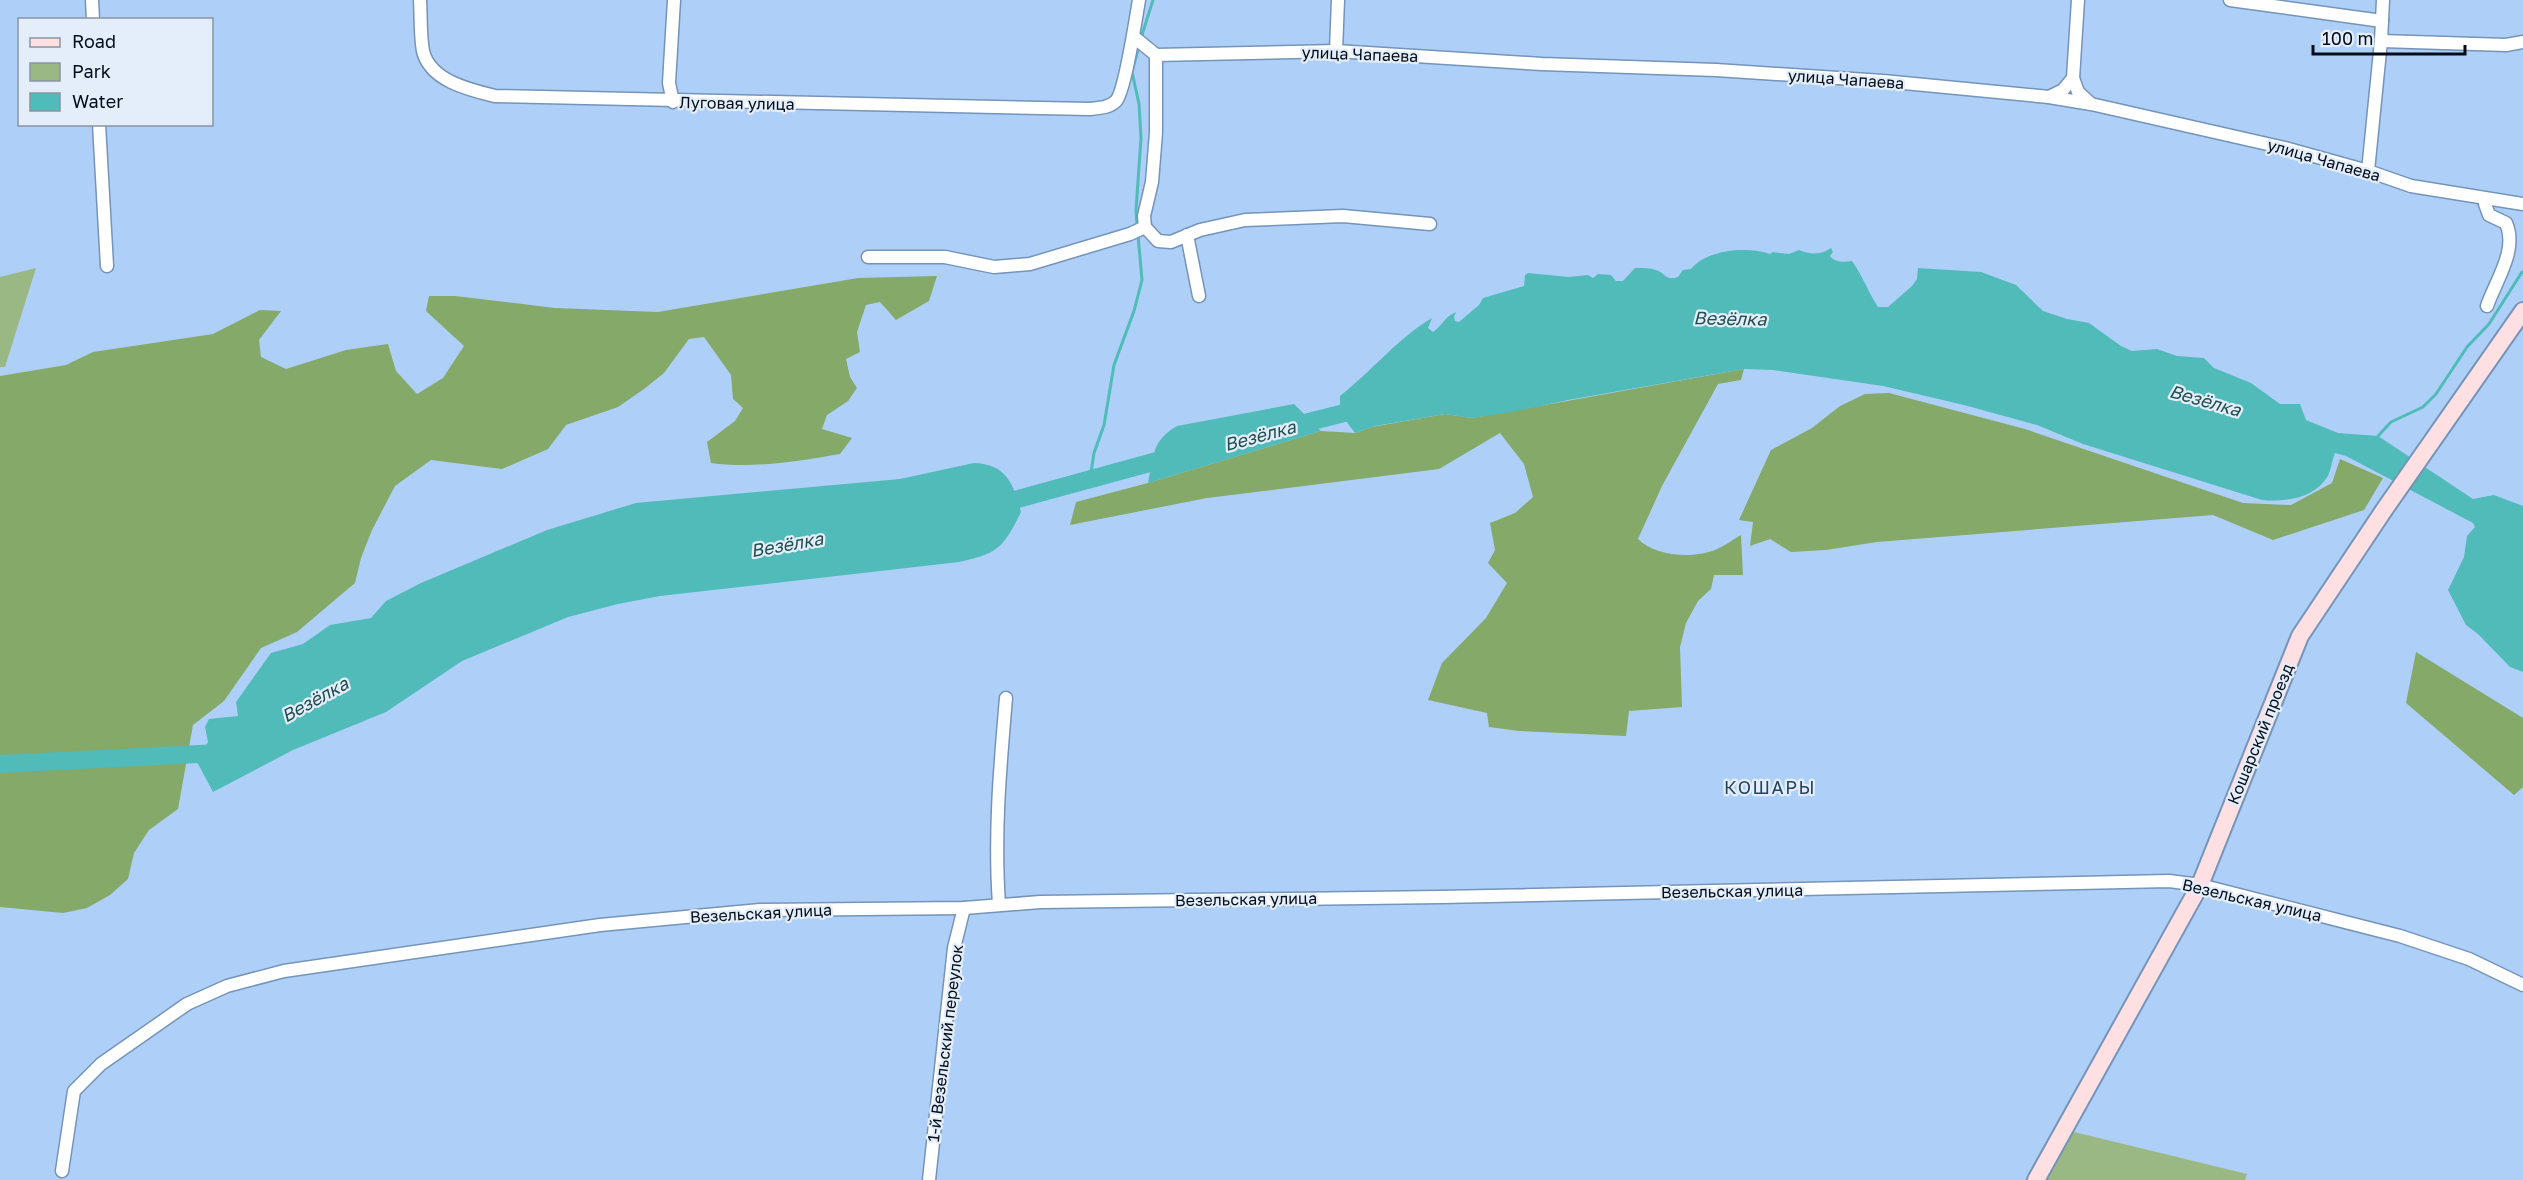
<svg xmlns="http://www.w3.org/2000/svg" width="2523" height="1180" font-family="'Golos Text',sans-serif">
<rect width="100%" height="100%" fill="#aed0f8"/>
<g fill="#99b883">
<polygon points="36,268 5,367 0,367 0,277"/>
<polygon points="2070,1131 2247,1174 2245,1180 2042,1180"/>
</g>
<g fill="#84a969">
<path d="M 937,276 L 929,301 L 896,320 L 880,302 L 866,305 L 857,332 L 860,352 L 846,359 L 850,377 L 857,388 L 848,401 L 827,415 L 822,429 L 852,438 L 840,454 C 800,461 751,469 711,463 L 707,442 L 735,421 L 743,408 L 733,399 L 731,375 L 704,337 L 689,339 L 664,373 L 644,389 L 618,407 L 566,425 L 548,449 L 502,469 L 431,460 L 395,486 L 372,530 L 361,558 L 355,583 L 297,632 L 261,648 L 224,701 L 193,725 L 178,809 L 149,830 L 134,853 L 128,879 L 110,895 L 87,908 L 63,913 L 0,907 L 0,376 L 66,365 L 93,352 L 213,334 L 260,310 L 281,311 L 259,340 L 261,357 L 286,369 L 346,350 L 388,344 L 396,371 L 417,394 L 443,378 L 464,346 L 426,311 L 429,296 L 455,296 L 555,308 L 658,312 L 858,278 Z"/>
<path d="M 1744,369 L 1741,380 L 1718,384 L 1662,486 L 1638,539 C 1655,557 1696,559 1717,549 C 1726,545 1734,539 1741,535 L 1743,575 L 1714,575 L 1711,589 L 1698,601 L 1686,623 L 1680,647 L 1682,707 L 1629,711 L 1626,736 L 1519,731 L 1489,727 L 1487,713 L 1428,700 L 1442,663 L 1486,618 L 1507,583 L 1488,563 L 1495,550 L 1490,523 L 1515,513 L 1533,497 L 1524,464 L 1500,433 L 1439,469 L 1207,498 L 1070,525 L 1076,502 L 1148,483 L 1321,431 L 1355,433 L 1372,427 L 1445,414 L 1472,418 Z"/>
<polygon points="1889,393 2025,429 2243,503 2291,505 2332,483 2340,459 2383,478 2364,510 2273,540 2213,515 1877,542 1826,550 1791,552 1770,539 1750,546 1753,522 1739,520 1771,450 1812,428 1840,406 1865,394"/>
<polygon points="2416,652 2523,718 2523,787 2514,795 2406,703"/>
</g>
<g fill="#50bbb8">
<path d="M 1831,248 L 1833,252 L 1830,256 C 1835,263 1845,262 1852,261 C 1863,276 1868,292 1878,307 L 1888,307 L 1912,286 L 1917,279 L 1918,268 L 1981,272 L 2016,285 L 2043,311 L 2067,319 L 2089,323 L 2121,346 L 2132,351 L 2157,349 L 2177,356 L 2204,358 L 2214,368 L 2251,383 L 2280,404 L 2300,404 L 2306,420 L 2338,433 L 2378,436 L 2473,499 L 2494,495 L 2523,506 L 2523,672 L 2510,667 L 2478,634 L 2466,625 L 2448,590 L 2464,557 L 2467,536 L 2475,527 L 2473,523 L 2346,456 L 2335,453 C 2332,460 2331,470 2328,476 C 2314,499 2285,502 2262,500 L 2083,444 L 2037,425 L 1964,405 L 1883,386 L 1773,370 L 1744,369 L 1568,400 L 1512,412 L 1472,418 L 1445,414 L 1375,426 L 1355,433 L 1340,413 L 1340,396 C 1372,371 1397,339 1432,318 L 1428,328 L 1433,332 C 1443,325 1443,318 1456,312 L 1454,317 L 1455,321 L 1459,322 L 1479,305 L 1483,298 L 1524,286 L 1525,275 L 1528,273 L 1569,277 L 1588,275 L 1593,278 L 1598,274 L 1611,275 L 1616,281 L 1623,281 L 1635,268 C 1642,268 1650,268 1656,270 C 1667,274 1665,281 1678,277 L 1683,270 L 1691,269 C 1707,249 1748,246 1770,254 L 1773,252 L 1789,254 L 1799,250 C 1810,255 1821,255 1831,248 Z"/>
<path d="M 1294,404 L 1321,431 L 1148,483 C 1153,457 1152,440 1177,426 Z"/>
<path d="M 974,463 C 1006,464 1014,484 1021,512 C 1003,548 999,553 959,562 L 660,596 L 618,604 L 568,617 L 462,661 L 386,712 L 293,750 L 213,792 L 197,762 L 208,742 L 205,727 L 209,719 L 238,716 L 236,702 L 271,653 L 303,644 L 330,625 L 371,618 L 386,601 L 421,583 L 547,530 L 636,503 L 900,479 Z"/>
</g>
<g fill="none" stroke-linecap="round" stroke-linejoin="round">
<g stroke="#50bbb8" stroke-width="3">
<polyline points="1141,38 1153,0"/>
<polyline points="1137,225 1136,210 1141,138 1139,104 1132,72 1139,45"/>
<polyline points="2378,436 2391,422 2423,407 2436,394 2467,347 2489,324 2522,272"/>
<polyline points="1090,479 1094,453 1104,425 1114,365 1134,311 1142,280 1138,235"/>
</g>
<g stroke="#50bbb8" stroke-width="18">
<polyline points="1289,427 1364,408"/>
<polyline points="996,505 1175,456"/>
<polyline points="0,764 219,753 225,750"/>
</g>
<g stroke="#7494b9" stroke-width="15">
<g id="street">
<polyline points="92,0 93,20"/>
<path d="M 420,0 C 421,16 420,35 423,51 C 430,81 470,90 495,96 L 1089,109 C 1099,108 1109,108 1116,101 C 1125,91 1136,17 1139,0"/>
<polyline points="2078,0 2073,78 2078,92 2090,103"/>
<polyline points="2230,0 2382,21"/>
<polyline points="1134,37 1156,55"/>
<polyline points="2381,41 2506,45 2523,42"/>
<polyline points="1336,51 1338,0"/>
<polyline points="1156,55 1336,51 1542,64 1716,70 1883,81 2049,97 2091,104 2285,148 2368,171 2411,186 2523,204"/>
<polyline points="1156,55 1156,133 1152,182 1144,216 1145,227 1158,241 1171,242 1200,230 1245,220 1343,216 1430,224"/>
<polyline points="2049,97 2063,90 2073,78"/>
<polyline points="673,102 669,83 674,0"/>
<polyline points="99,124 107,266"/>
<polyline points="2368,171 2381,41 2383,0"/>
<path d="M 2486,199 L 2485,204 L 2489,215 L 2506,223 C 2518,250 2496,280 2487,306"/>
<polyline points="1187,235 1199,296"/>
<polyline points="868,257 945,257 994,267 1030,264 1130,234 1145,227"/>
<path d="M 999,904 C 994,835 1000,767 1006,698"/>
<polyline points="62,1171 74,1091 101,1064 187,1004 227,986 284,971 600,925 760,910 964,908 1040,902 1441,897 2169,881 2200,885 2400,936 2469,959 2523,985"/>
<polyline points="929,1180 954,948 964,908"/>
</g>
</g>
<g stroke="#7494b9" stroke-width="20">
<polyline id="secondary" points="2036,1180 2200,885 2300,636 2384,510 2523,311"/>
</g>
<use href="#street" stroke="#fff" stroke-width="12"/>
<use href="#secondary" stroke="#fee0e3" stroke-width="16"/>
</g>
<g text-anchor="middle" stroke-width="4.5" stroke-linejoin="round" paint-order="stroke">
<g font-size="16" fill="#030c19" stroke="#e4eefb">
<text transform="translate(1360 54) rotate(2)" y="6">улица Чапаева</text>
<text transform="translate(1846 79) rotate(4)" y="6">улица Чапаева</text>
<text transform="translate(737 103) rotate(1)" y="6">Луговая улица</text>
<text transform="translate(2324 160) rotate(16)" y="6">улица Чапаева</text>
<text transform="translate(2260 734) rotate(-68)" y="6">Кошарский проезд</text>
<text transform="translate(1732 891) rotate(-1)" y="6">Везельская улица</text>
<text transform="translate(1246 899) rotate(-1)" y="6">Везельская улица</text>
<text transform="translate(2252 900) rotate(13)" y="6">Везельская улица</text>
<text transform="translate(761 913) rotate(-3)" y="6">Везельская улица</text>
<text transform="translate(945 1043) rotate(-83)" y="6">1-й Везельский переулок</text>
</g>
<g font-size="18" font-style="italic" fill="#204f4e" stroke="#e4eefb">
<text transform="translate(1730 319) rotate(1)" y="6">Везёлка</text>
<text transform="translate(2205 401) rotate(16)" y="6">Везёлка</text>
<text transform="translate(1260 436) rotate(-15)" y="6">Везёлка</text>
<text transform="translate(787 545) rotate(-10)" y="6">Везёлка</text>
<text transform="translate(315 700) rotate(-29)" y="6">Везёлка</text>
</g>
<g font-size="18" letter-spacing="1.5" fill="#264364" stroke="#e4eefb">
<text x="1770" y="794">КОШАРЫ</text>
</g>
</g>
<rect x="18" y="18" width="195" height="108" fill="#e4eefb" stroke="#8a94a1" stroke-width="1.5"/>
<rect x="30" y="38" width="30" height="9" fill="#fee0e3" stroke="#8a94a1" stroke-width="1.5"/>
<text x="72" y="48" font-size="18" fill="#030c19">Road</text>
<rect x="30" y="63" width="30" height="18" fill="#99b883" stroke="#8a94a1" stroke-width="1.5"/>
<text x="72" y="78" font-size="18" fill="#030c19">Park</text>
<rect x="30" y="93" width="30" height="18" fill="#50bbb8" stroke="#8a94a1" stroke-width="1.5"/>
<text x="72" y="108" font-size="18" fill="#030c19">Water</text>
<path d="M2313 45v9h152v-9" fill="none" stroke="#030c19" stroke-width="3"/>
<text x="2322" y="45" font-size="18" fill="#030c19" stroke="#e4eefb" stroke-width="4.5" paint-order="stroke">100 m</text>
</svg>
